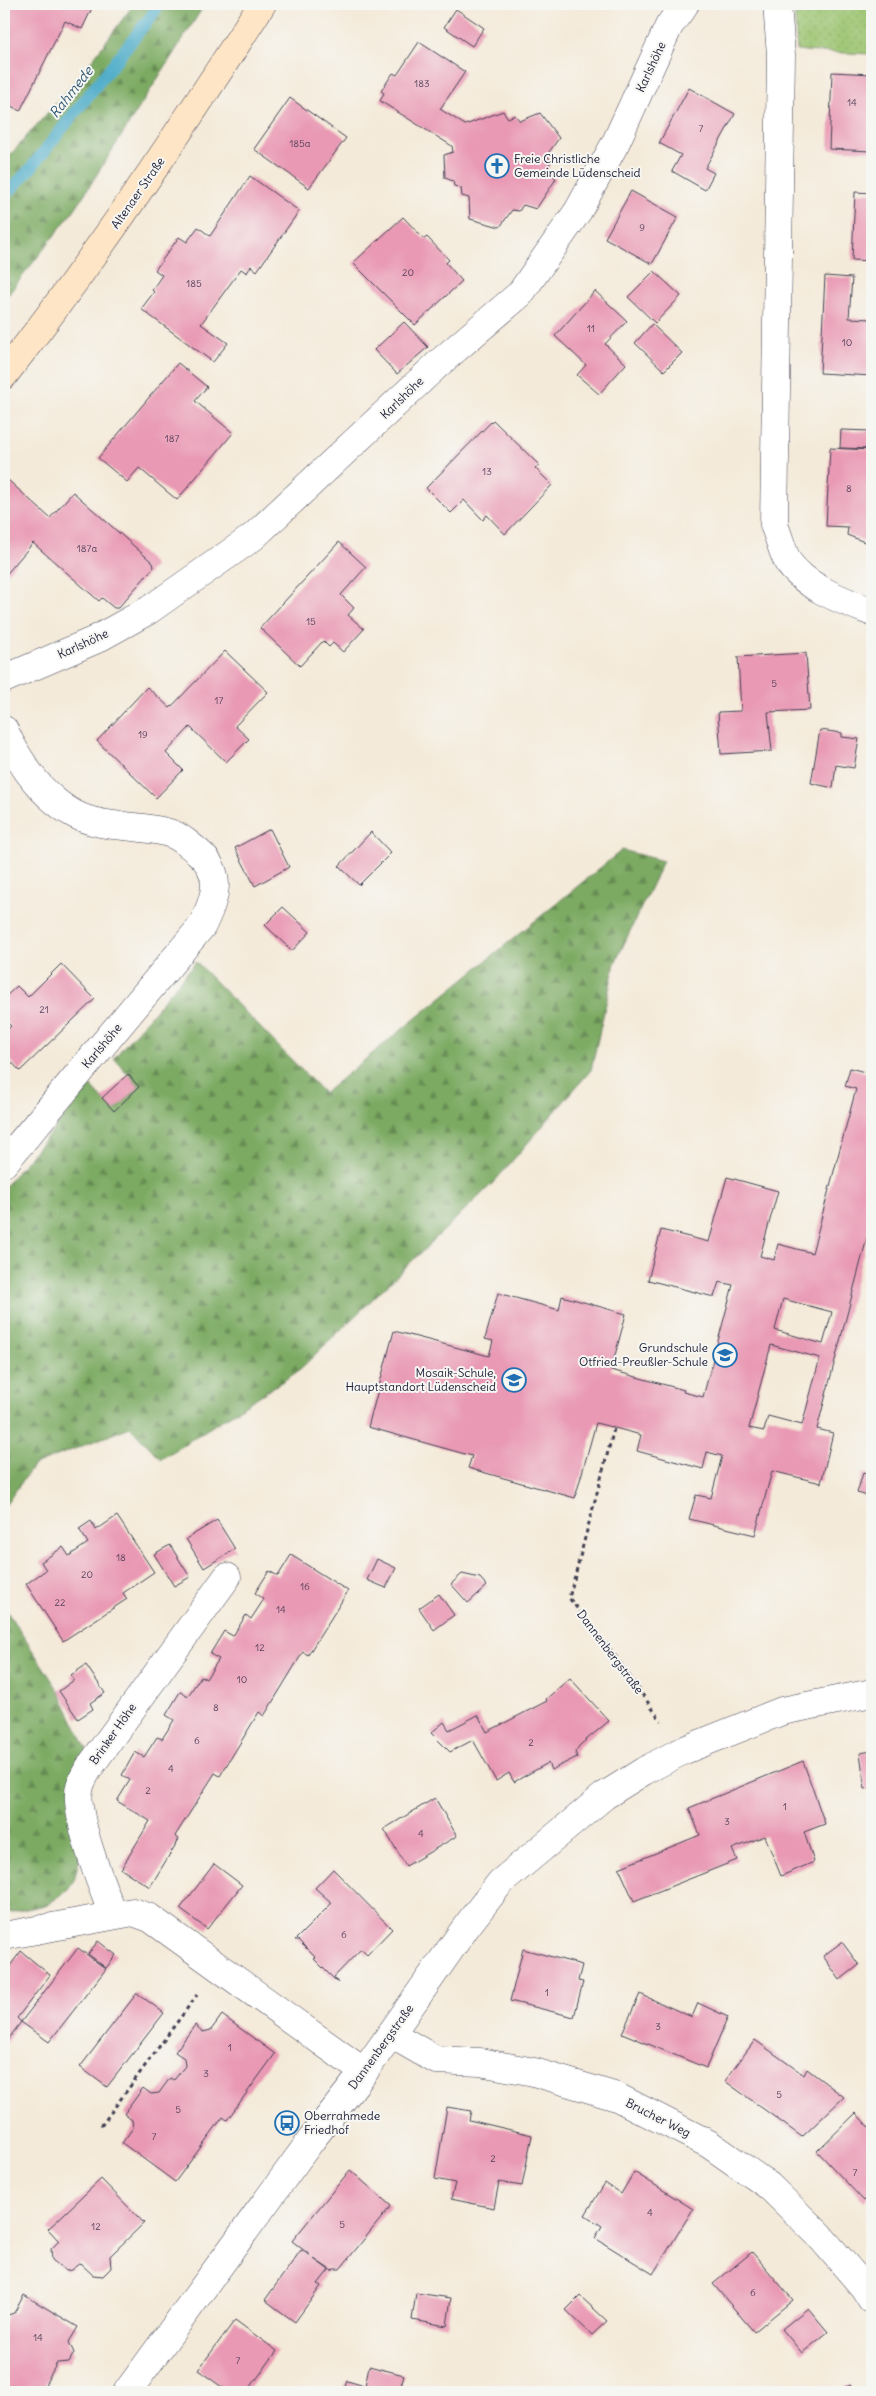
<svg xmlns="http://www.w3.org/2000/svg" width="876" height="2396" font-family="Delius,sans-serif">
<defs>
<pattern id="grass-dots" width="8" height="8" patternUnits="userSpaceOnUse" patternTransform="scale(1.25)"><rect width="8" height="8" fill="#9bc470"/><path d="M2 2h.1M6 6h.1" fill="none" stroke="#85a862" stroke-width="1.8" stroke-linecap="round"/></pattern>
<pattern id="forest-firs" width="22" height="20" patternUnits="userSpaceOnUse" patternTransform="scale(1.25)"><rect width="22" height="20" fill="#7caa62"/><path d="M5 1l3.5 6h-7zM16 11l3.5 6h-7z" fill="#658a52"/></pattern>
</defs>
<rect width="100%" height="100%" fill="#f6f6f2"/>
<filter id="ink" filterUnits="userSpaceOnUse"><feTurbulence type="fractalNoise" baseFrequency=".02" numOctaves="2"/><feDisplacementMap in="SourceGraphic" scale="10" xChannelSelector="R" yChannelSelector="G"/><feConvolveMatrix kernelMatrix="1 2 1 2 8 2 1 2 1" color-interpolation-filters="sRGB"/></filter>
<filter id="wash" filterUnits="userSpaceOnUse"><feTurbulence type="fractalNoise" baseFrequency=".0096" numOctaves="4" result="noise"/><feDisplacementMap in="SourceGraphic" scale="20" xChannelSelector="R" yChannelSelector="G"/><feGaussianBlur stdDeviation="1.12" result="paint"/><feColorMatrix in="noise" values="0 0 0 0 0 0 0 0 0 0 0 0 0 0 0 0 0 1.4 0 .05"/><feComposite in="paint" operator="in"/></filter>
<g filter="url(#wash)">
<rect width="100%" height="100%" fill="#f4ead9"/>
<polygon fill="url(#grass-dots)" stroke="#5e7356" points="794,4 872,4 872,54 797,51"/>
<g fill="url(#forest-firs)" stroke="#4f664e">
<polygon points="134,4 205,4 75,209 4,300 4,162 80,76"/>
<polygon points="622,850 663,861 615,963 591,1070 494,1182 297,1372 161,1459 130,1427 34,1465 4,1507 4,1187 91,1086 114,1111 139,1087 114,1058 196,962 324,1093"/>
<polygon points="4,1607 59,1691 87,1750 79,1860 74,1880 68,1889 49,1904 4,1914"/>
</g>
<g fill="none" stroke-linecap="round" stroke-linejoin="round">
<polyline stroke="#49aac8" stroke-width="12" points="4,197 31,168 152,15 159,4"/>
</g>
<g id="blocks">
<g fill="#e999b4" fill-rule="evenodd">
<polygon points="4,4 94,4 82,29 65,21 20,111 4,102"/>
<polygon points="456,9 484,28 472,46 444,27"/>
<polygon points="419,42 465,72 440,109 465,125 503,111 508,118 515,115 520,121 540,113 559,138 547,155 551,161 548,168 556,179 536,209 523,205 519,211 512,210 500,227 470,219 469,198 462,196 461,188 454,186 453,181 445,178 444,155 453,152 452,146 380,101 384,93 381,91 393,73 397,75"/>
<polygon points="832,72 872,74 871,151 829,149"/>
<polygon points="689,88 735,114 705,168 714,173 705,190 672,171 681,155 659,143"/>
<polygon points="290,98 346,138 309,188 254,149"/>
<polygon points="250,176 299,211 257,271 251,266 247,273 241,269 201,324 228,343 213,362 141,309 154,292 152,290 162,275 155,270 179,237 187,242 198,227 210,236"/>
<polygon points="631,191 678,217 652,264 605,238"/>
<polygon points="855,192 872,193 872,261 852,260"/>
<polygon points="403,217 424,239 427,237 449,260 446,263 462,281 415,325 353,263"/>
<polygon points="654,271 681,296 655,323 628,297"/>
<polygon points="825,276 852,278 849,318 872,319 872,376 820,373"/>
<polygon points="595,291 627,321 605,344 626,364 599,394 577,375 586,365 555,336"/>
<polygon points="404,322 428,347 397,374 374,350"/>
<polygon points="652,324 682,353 664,371 635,343"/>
<polygon points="178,363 207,387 195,401 233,433 177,500 139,468 127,482 98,458"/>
<polygon points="493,420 539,465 535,468 552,485 505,534 487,515 483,520 464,500 451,513 426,488"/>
<polygon points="841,430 872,431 872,449 840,448"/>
<polygon points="830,448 872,450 872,545 847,535 848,527 826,526"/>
<polygon points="8,480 50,518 73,492 153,563 154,567 118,608 114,608 102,598 99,601 33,543 4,577 4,485"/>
<polygon points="339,542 366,567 341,595 354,608 348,615 364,629 343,652 333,643 329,647 323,641 300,666 260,628"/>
<polygon points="225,651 268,692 235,726 249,739 226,762 190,727 166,753 183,770 156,798 97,741 147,687 170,708"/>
<polygon points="806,653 810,710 768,712 772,751 721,754 718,712 741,711 738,657"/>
<polygon points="820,730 842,733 842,737 859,739 854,768 836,765 833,788 811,783"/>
<polygon points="270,829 289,867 255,886 235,848"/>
<polygon points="371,832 391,853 359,885 339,866"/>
<polygon points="283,907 310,932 292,951 265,925"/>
<polygon points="61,964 95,999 20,1071 4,1054 4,1033 11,1026 4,1019 4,998 17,986 28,997"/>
<path d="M 850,1068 L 872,1074 L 872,1219 L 817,1429 L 833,1433 L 821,1483 L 772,1471 L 755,1535 L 689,1519 L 696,1495 L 711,1498 L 722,1456 L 707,1452 L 703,1469 L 637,1451 L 641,1435 L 596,1423 L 575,1498 L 468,1468 L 472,1456 L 368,1427 L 394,1331 L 489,1356 L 493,1341 L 485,1339 L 498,1293 L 559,1310 L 562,1296 L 626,1314 L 611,1370 L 684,1390 L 683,1392 L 703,1397 L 733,1285 L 719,1282 L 714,1297 L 648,1280 L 661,1230 L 709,1242 L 727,1177 L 778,1191 L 760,1256 L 774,1260 L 778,1244 L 812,1253 L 856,1089 L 845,1086 ZM 783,1299 L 832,1312 L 823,1344 L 775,1330 ZM 771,1345 L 820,1358 L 802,1425 L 768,1416 L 764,1431 L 749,1428 Z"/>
<polygon points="128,1074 139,1087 114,1111 102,1098"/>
<polygon points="863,1473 872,1476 872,1497 857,1493"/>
<polygon points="117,1516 154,1572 123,1593 127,1599 63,1641 26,1584 46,1570 41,1562 63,1547 69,1556 88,1543 79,1529 91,1521 96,1530"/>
<polygon points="217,1520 235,1549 204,1568 186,1539"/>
<polygon points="170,1545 190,1577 174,1586 154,1554"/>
<polygon points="291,1555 348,1591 308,1655 303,1652 264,1716 259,1712 220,1776 215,1773 175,1836 179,1839 150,1887 121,1869 150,1821 117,1801 130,1780 122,1775 135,1752 144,1757 157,1737 162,1739 174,1720 166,1715 180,1692 188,1696 201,1676 206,1679 219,1659 210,1654 224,1631 233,1636 246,1615 251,1619 264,1599 255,1593 269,1571 278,1576"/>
<polygon points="377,1559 396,1568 386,1588 367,1580"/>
<polygon points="462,1574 480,1578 487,1586 468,1603 451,1584"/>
<polygon points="439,1594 454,1615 434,1630 419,1608"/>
<polygon points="86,1665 105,1693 90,1703 93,1709 78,1719 59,1691 74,1680 71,1675"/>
<polygon points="570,1678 609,1721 580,1745 575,1752 577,1757 551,1770 548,1763 514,1782 509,1773 496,1781 473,1740 450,1752 431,1733 444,1722 449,1730 478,1715 487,1732 547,1701 546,1699"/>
<polygon points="872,1751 872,1788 865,1789 860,1753"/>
<polygon points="803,1761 825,1824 804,1832 814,1862 781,1876 765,1836 732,1849 737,1860 634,1901 619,1868 700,1835 689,1808"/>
<polygon points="435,1798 457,1836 406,1866 384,1829"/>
<polygon points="214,1864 242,1885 207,1929 180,1909"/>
<polygon points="333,1869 392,1929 367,1955 361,1949 334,1977 338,1983 314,1959 316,1958 298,1940 295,1940 332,1903 315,1888"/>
<polygon points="98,1941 116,1955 106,1968 88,1954"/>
<polygon points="842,1942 859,1965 840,1980 823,1956"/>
<polygon points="78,1948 106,1969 49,2042 21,2022 4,2045 4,1974 21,1951 50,1975 17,2018 21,2022"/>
<polygon points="523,1949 582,1965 578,1981 583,1982 574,2017 510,2001"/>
<polygon points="137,1993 164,2013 107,2087 80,2067"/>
<polygon points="640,1994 692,2017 698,2003 728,2017 706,2068 622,2033"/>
<polygon points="222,2015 275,2054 227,2120 223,2117 175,2182 122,2143 133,2128 132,2120 124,2114 143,2088 151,2094 159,2093 170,2078 174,2080 185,2066 184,2058 175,2052 195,2025 203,2032 211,2030"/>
<polygon points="755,2040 804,2075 807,2069 844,2097 802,2137 725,2081"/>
<polygon points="447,2107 471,2111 469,2120 532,2135 522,2186 499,2182 494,2208 451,2199 455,2183 435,2179"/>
<polygon points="856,2113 872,2131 872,2193 864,2201 817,2151"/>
<polygon points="350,2170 391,2206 340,2269 334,2269 332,2271 314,2259 329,2270 318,2284 321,2286 295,2322 265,2300 301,2250 310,2255 292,2241"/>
<polygon points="634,2172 693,2209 653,2274 595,2238 602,2226 585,2215 605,2183 621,2194"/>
<polygon points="101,2179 144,2223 110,2256 111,2268 103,2276 93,2275 80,2263 71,2270 66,2271 52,2260 51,2249 59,2241 48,2229"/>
<polygon points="752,2252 793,2300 754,2332 713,2284"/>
<polygon points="416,2293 451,2298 447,2326 412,2320"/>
<polygon points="24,2295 78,2327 69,2342 74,2353 69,2362 57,2363 41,2392 14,2392 4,2386 4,2323 8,2315 14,2313"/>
<polygon points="580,2296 607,2321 592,2335 566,2310"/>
<polygon points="808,2308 828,2332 802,2353 782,2329"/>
<polygon points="235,2320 277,2351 247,2392 229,2392 198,2370"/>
<polygon points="369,2366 404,2375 399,2392 343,2392 347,2381 365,2386"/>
<polygon points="851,2385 854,2392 832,2392"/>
</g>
</g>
</g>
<g filter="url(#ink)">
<use href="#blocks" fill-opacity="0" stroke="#424053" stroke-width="1"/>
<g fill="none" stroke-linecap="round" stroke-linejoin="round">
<g stroke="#424053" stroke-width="29">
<g id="minor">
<path d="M 777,4 L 781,55 L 774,525 C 779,536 782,551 788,562 C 806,588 844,601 872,612"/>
<polyline points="4,679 95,640 149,610 253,537 438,364 520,294 578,211 616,142 669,26 685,4"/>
<path d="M 4,730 C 19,762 41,796 74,814 C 104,830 141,823 172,834 C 181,837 189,845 197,851 C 225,874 215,898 202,926 L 4,1163"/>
<path d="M 113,1914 C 102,1887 72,1812 80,1786 C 82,1779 87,1771 91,1765 L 227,1577"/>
<polyline points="4,1936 133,1912 150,1918 364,2072"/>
<polyline points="391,2034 436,2060 480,2062 534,2072 617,2097 709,2144 769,2186 818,2234 863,2286 872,2300"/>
<polyline points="127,2392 312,2139 364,2072 466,1927 500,1883 604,1796 644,1771 682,1751 782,1711 872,1693"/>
</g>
</g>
<g stroke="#424053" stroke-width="29">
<path id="secondary" d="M 4,375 C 97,256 181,131 262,4"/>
</g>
<g stroke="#424053" stroke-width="3" stroke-dasharray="4 4" stroke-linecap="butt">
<polyline points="614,1429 569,1598 616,1657 661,1721"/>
<polyline points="101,2126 197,1995"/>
</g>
<use href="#minor" stroke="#fff" stroke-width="28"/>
<use href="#secondary" stroke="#fee5c5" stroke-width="28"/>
</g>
</g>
<defs>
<g id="church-ring" transform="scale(1.25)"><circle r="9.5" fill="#f6f6f2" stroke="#1f6fb2" stroke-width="1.5"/><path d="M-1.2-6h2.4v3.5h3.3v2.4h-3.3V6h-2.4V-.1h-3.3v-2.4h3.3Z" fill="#1f6fb2"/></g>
<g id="school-ring" transform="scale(1.25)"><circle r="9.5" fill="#f6f6f2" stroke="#1f6fb2" stroke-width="1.5"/><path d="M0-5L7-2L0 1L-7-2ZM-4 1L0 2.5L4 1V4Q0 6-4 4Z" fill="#1f6fb2"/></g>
<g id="bus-ring" transform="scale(1.25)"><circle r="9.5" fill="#f6f6f2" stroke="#1f6fb2" stroke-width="1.5"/><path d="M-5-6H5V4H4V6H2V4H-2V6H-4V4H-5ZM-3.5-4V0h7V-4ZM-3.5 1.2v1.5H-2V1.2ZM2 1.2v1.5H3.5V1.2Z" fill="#1f6fb2"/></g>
</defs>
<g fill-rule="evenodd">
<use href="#church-ring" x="497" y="166"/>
<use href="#school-ring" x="725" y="1355"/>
<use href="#school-ring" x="514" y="1380"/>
<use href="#bus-ring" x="287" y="2123"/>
</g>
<g text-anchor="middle" stroke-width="4" stroke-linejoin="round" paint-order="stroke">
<g font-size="10" fill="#544059">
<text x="422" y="87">183</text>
<text x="852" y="106">14</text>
<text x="701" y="132">7</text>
<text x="300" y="147">185a</text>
<text x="642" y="231">9</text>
<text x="408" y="276">20</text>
<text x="194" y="287">185</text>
<text x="591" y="332">11</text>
<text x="847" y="346">10</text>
<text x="172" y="442">187</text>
<text x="487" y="475">13</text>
<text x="849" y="492">8</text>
<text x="87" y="552">187a</text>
<text x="311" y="625">15</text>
<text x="774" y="687">5</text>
<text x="219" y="704">17</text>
<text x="143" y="738">19</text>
<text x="44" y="1013">21</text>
<text x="121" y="1561">18</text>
<text x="87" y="1578">20</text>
<text x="305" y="1590">16</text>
<text x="60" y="1606">22</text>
<text x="281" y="1613">14</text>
<text x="260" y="1651">12</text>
<text x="242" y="1683">10</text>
<text x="216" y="1711">8</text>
<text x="197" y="1744">6</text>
<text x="531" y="1746">2</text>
<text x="171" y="1772">4</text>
<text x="148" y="1794">2</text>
<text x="785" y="1810">1</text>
<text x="727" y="1825">3</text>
<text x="421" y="1837">4</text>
<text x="344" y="1938">6</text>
<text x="547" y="1996">1</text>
<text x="658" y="2030">3</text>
<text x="230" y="2051">1</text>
<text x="206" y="2077">3</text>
<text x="779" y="2098">5</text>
<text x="178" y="2113">5</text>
<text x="154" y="2140">7</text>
<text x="493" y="2162">2</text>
<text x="855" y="2176">7</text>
<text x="650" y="2216">4</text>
<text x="342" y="2228">5</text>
<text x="96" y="2230">12</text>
<text x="753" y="2296">6</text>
<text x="38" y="2341">14</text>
<text x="238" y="2364">7</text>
</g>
<g font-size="12" fill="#22223b" stroke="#f6f6f2">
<text transform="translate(651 67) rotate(-65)" y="4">Karlshöhe</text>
<text transform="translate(138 193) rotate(-55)" y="4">Altenaer Straße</text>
<text transform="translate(402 398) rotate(-44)" y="4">Karlshöhe</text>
<text transform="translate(83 644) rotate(-25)" y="4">Karlshöhe</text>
<text transform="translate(102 1046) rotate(-50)" y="4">Karlshöhe</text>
<text transform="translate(610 1652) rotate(53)" y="4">Dannenbergstraße</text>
<text transform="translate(113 1734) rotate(-55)" y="4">Brinker Höhe</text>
<text transform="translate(381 2047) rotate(-54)" y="4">Dannenbergstraße</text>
<text transform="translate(658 2118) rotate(27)" y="4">Brucher Weg</text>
</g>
<g font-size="12" fill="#22223b" stroke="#f6f6f2" text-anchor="start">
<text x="514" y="163">Freie Christliche<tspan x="514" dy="14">Gemeinde Lüdenscheid</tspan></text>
<text x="708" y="1352" text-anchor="end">Grundschule<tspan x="708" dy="14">Otfried-Preußler-Schule</tspan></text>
<text x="496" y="1377" text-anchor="end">Mosaik-Schule,<tspan x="496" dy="14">Hauptstandort Lüdenscheid</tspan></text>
<text x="304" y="2120">Oberrahmede<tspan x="304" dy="14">Friedhof</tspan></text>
</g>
<g font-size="14" font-style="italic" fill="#325873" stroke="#f6f6f2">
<text transform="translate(71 92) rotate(-52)" y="5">Rahmede</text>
</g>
</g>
<rect width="876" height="2396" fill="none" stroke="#f6f6f2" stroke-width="20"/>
</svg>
